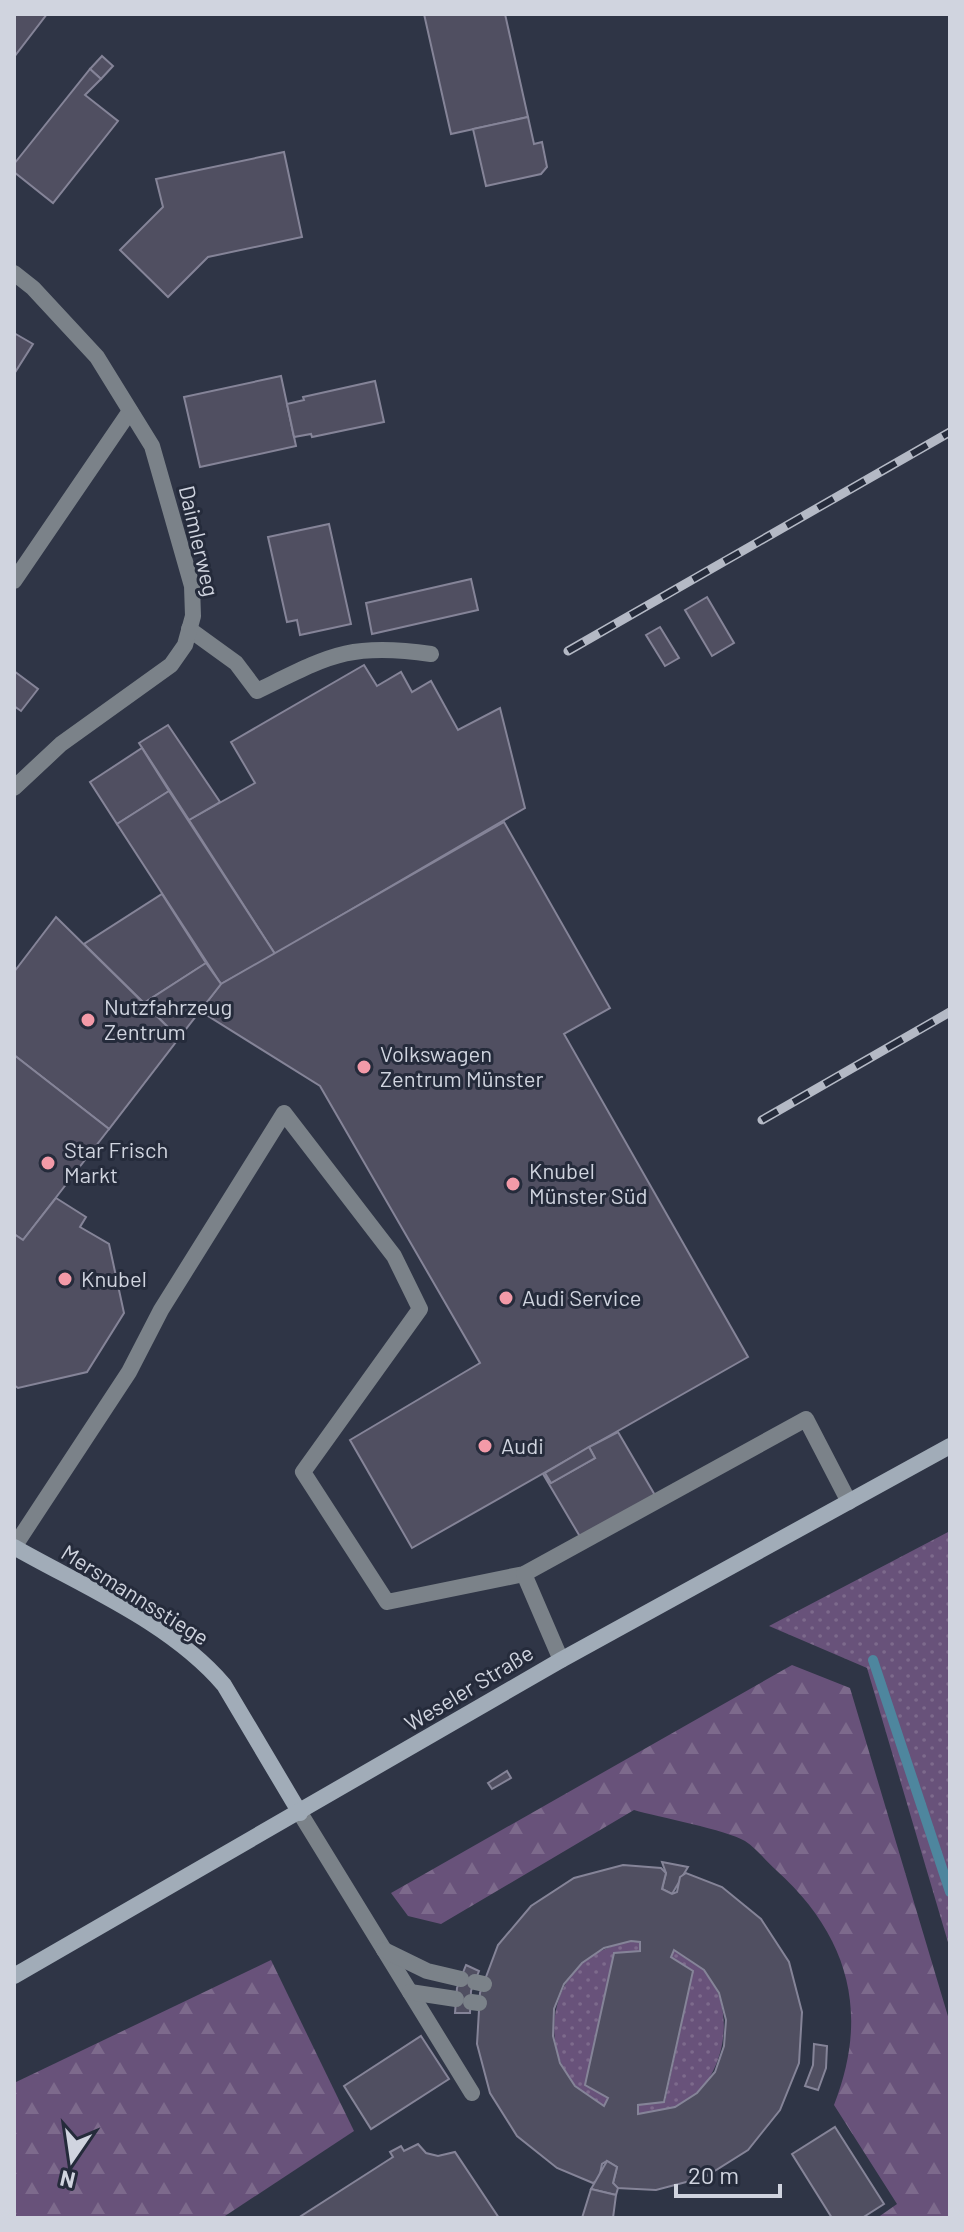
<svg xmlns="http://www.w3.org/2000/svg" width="964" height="2232" font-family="Barlow,sans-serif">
<defs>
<pattern id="grass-dots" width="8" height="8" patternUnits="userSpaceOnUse" patternTransform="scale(2)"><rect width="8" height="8" fill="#68527a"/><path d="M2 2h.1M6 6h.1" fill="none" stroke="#7d6a8c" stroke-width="1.8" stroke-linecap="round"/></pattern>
<pattern id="forest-firs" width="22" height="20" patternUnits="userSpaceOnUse" patternTransform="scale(2)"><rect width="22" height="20" fill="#68527a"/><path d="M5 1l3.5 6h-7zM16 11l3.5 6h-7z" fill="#7d6a8c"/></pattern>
</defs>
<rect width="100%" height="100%" fill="#2f3546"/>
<g fill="url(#grass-dots)">
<polygon points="950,1531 950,1949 867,1668 769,1626"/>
<path d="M 631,1941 L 640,1942 L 640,1951 L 616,1954 L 585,2085 L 608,2098 L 604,2106 C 548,2082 538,2007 580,1965 C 594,1951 612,1946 631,1941 Z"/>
<path d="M 674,1950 C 758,1980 729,2123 638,2114 L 638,2105 L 665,2102 L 693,1971 L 671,1957 Z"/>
</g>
<g fill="url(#forest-firs)">
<path d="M 792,1665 L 850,1688 L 950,2023 L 950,2218 L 877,2218 L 897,2204 L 834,2105 C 870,2013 849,1936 776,1870 C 766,1861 756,1848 745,1841 C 727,1830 658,1817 634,1810 L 441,1924 L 408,1916 L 391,1893 Z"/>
<polygon points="271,1960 354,2131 222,2218 14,2218 14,2083"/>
</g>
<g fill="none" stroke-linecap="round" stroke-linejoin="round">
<polyline stroke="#4e869e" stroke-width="10" points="873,1660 950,1892"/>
</g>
<g fill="#504f61" stroke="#858498" stroke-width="2" fill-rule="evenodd">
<polygon points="14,14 47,14 14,57"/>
<polygon points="424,14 505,14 528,117 451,134"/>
<polygon points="102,56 113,66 101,79 90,69"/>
<polygon points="90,69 101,79 85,95 118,121 53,203 14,172 14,164"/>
<polygon points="528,117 534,144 542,142 547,167 541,174 486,186 473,129"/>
<polygon points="284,152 302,237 208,257 168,297 120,250 163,207 156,179"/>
<polygon points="14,333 33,344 14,374"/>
<polygon points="281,376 296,446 200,467 184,397"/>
<polygon points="375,381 384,422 312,437 311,434 294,437 287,404 304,400 303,397"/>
<polygon points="329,524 351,624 300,635 297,620 287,622 268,537"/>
<polygon points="471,579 478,610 372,634 366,603"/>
<polygon points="707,597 734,643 712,656 685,610"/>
<polygon points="660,627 679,658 665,666 646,635"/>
<polygon points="364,665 377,686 401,672 412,692 431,681 458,730 500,708 525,808 275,954 189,820 255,783 231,742"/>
<polygon points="14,671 38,689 21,711 14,706"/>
<polygon points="168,725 220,802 189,820 139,743"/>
<polygon points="142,748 169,791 117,824 90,782"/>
<polygon points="169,791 275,954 221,984 117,824"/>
<polygon points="504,822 610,1008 564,1034 748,1357 412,1548 350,1440 480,1363 320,1086 200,1011 221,984"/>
<polygon points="162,894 206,963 144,1003 84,944"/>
<polygon points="56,917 179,1038 109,1129 14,1055 14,972"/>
<polygon points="206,963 221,984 179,1038 144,1003"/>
<polygon points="14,1055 109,1129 23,1240 14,1234"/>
<polygon points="56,1198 86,1217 80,1227 109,1244 124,1313 87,1372 18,1388 14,1385 14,1234 23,1240"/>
<polygon points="618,1432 656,1497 582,1540 543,1474 551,1483 595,1458 589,1447"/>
<polygon points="589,1447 595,1458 551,1483 545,1473"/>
<polygon points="507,1771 511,1778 492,1789 488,1783"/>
<polygon points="662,1862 688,1867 672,1894 662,1889 666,1873"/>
<path d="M 623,1865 L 661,1868 L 666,1873 L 662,1889 L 672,1894 L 677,1892 L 680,1877 L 686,1873 L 722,1887 L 761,1919 L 789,1962 L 802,2012 L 799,2063 L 780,2110 L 748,2150 L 705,2177 L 656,2190 L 617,2188 L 613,2183 L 617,2167 L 607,2161 L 602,2164 L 599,2179 L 593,2183 L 557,2168 L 517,2136 L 490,2093 L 477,2044 L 480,1993 L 498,1945 L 531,1906 L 574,1878 ZM 631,1941 L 640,1942 L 640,1951 L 614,1953 L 585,2085 L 608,2098 L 604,2106 L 575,2086 L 560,2063 L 553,2036 L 554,2009 L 564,1984 L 582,1963 L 604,1948 ZM 674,1950 L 704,1970 L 719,1993 L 726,2020 L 724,2046 L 715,2072 L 697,2093 L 675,2107 L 638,2114 L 638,2105 L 664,2102 L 693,1971 L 671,1957 Z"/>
<polygon points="466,1965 479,1971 471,1991 470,2013 455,2013 457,1988"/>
<polygon points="421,2036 449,2079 371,2129 344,2086"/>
<polygon points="814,2044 827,2046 826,2068 818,2090 805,2086 813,2065"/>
<polygon points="835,2127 884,2204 862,2218 832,2218 792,2154"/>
<polygon points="418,2144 426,2153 438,2156 455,2152 499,2218 298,2218 393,2157 390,2152 401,2146 404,2151"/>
<polygon points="607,2161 617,2167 613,2183 618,2188 616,2195 591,2189"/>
<polygon points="591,2189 616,2195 613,2218 582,2218"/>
</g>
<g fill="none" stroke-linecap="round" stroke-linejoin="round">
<g stroke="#7b8289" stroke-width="16">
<polyline points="14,581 130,411"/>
<path d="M 189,629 L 236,663 L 257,691 C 329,656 349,642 431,654"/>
<polyline points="14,1547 129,1372 161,1310 284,1113 394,1256 420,1309 303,1472 387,1602 524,1574 806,1419 849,1502"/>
<polyline points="524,1574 561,1660"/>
<polyline points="300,1813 472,2093"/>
<polyline points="384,1950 427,1971 461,1979"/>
<polyline points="475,1982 484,1984"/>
<polyline points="410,1992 456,1999"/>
<polyline points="471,2002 479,2003"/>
</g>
<polyline stroke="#7b8289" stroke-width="16" points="14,273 33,288 97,357 152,446 192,586 193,616 185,645 171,665 61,744 14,788"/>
<g stroke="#a1acb8" stroke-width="16">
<path d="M 14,1547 C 84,1587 170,1622 224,1685 L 300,1813"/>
<polyline points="14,1976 561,1660 950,1446"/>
</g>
<g stroke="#b4b9c5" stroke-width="9">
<g id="rail">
<polyline points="568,651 950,432"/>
<polyline points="762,1120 950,1012"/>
</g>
</g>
<use href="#rail" stroke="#252b3b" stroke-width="6" stroke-dasharray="18" stroke-linecap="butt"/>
</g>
<g fill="#f39aa8" stroke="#252b3b" stroke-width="3">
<circle cx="88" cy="1020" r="8"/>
<circle cx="364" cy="1067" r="8"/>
<circle cx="48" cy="1163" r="8"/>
<circle cx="513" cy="1184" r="8"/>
<circle cx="65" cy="1279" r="8"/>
<circle cx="506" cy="1298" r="8"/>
<circle cx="485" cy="1446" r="8"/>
</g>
<g text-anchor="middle" stroke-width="6" stroke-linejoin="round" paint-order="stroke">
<g font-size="22" fill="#d0d4df" stroke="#252b3b">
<text transform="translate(199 541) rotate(77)" y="8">Daimlerweg</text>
<text transform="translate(135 1595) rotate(32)" y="8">Mersmannsstiege</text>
<text transform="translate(469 1688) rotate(-31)" y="8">Weseler Straße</text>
</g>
<g font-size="22" fill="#d0d4df" stroke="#252b3b" text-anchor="start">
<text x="104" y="1015">Nutzfahrzeug<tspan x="104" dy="25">Zentrum</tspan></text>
<text x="380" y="1062">Volkswagen<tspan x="380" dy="25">Zentrum Münster</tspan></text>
<text x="64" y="1158">Star Frisch<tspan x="64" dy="25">Markt</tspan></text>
<text x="529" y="1179">Knubel<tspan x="529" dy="25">Münster Süd</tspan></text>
<text x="81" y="1287">Knubel</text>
<text x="522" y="1306">Audi Service</text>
<text x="501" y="1454">Audi</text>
</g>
</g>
<rect width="964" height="2232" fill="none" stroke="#d0d4df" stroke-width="32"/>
<g transform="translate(72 2160) rotate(193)" stroke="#252b3b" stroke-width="6" paint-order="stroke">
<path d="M0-6L14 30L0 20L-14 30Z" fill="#d0d4df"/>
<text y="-12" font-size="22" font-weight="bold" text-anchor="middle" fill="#d0d4df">N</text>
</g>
<path d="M676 2184v12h104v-12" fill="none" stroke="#d0d4df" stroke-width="4"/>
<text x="688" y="2184" font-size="24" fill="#d0d4df" stroke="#252b3b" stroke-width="6" paint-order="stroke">20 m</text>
</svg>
